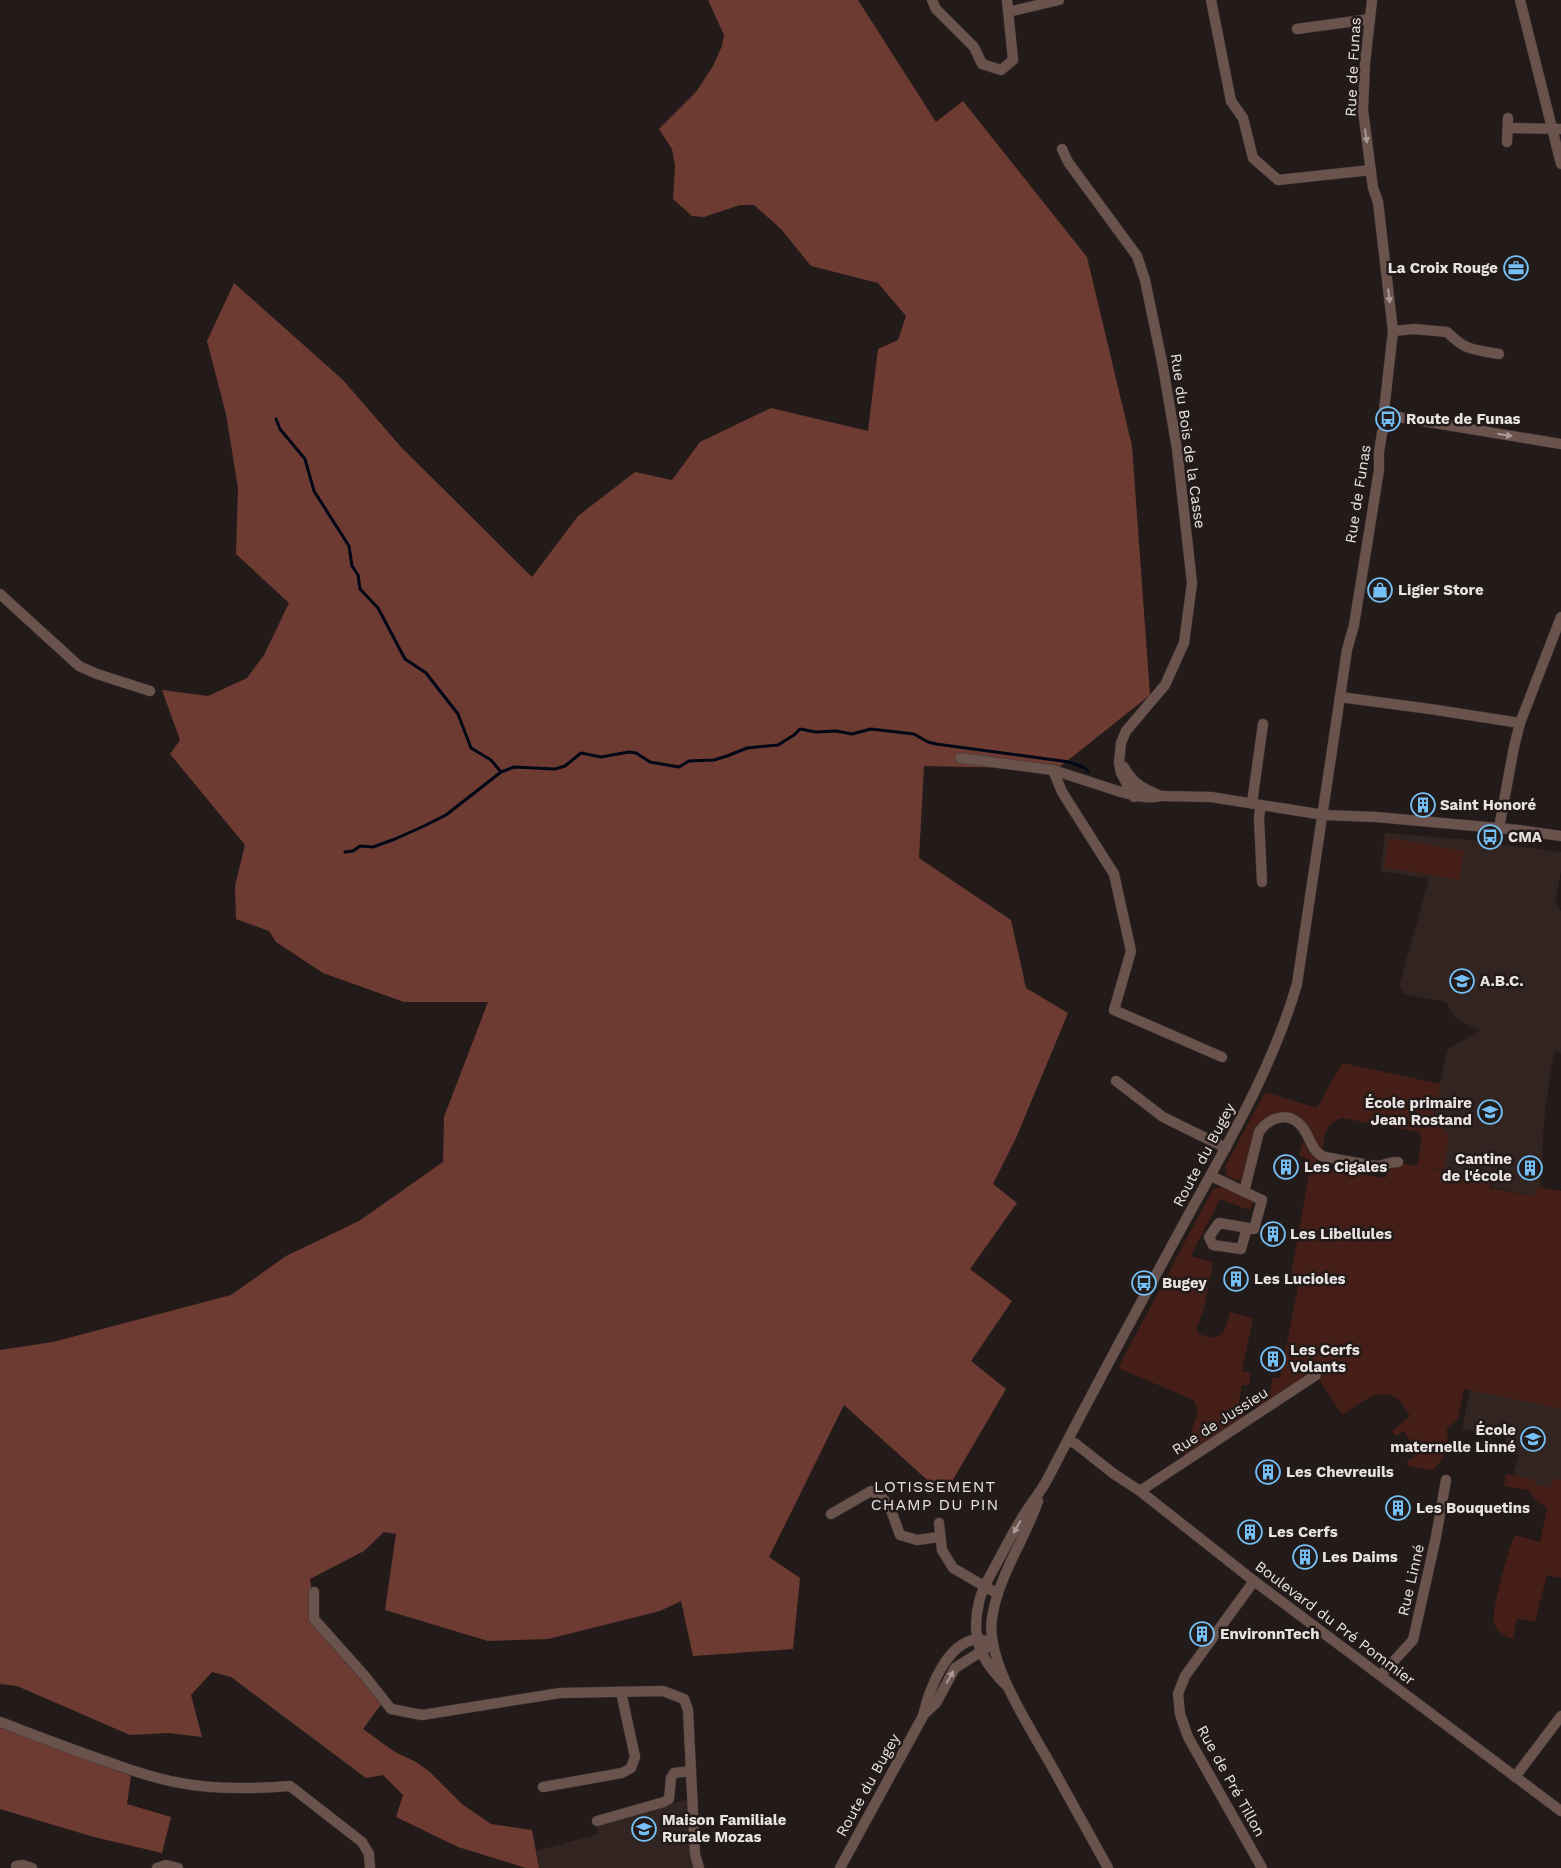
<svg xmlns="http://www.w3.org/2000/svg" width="1561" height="1868" font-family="'Work Sans',sans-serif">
<rect width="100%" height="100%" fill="#231b19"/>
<g fill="#322421">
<polygon points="1385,833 1470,840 1561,852 1561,871 1555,903 1561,911 1561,1053 1554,1052 1545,1110 1540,1187 1537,1187 1535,1196 1491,1187 1493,1178 1444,1170 1449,1137 1434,1114 1447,1050 1480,1030 1456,1019 1446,1002 1404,994 1399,986 1429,879 1380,871"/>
<polygon points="1470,1390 1561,1409 1561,1480 1553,1478 1551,1488 1535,1484 1535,1480 1515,1475 1513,1474 1519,1455 1503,1452 1506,1437 1462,1429"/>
<polygon points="690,1799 696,1868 539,1868 536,1851 598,1834 596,1825"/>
</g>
<g fill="#441e17">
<polygon points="1389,838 1464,851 1459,880 1384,867"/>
<path d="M 1342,1063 L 1441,1084 L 1434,1114 L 1449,1137 L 1444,1170 L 1427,1168 L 1491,1180 L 1490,1188 L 1535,1196 L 1537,1187 L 1561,1191 L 1561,1409 L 1464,1389 L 1458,1419 L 1446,1429 L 1448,1433 L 1443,1458 L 1433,1470 L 1410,1467 L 1406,1462 L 1415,1456 L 1411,1449 L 1414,1447 L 1404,1431 L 1396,1436 L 1392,1431 L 1410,1416 C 1407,1411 1403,1404 1399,1400 C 1380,1384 1358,1405 1342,1415 L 1316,1375 L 1261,1412 L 1255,1405 L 1258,1389 L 1270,1392 L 1273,1377 L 1280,1378 L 1300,1277 L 1291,1275 L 1309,1174 L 1306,1158 L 1299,1156 L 1303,1141 L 1307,1150 L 1318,1158 L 1317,1166 L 1385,1178 L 1389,1169 L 1402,1163 L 1417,1166 L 1422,1139 L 1418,1132 L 1342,1118 C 1322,1125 1325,1137 1322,1156 L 1299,1123 L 1269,1121 L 1243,1180 L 1236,1180 L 1227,1176 L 1225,1167 L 1265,1092 L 1317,1108 Z"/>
<path d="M 1225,1186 L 1254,1202 L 1249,1210 L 1220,1199 L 1191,1256 L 1213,1262 L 1204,1308 L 1197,1328 L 1198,1333 C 1220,1345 1226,1331 1230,1312 L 1253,1318 L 1242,1371 L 1251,1373 L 1249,1385 L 1242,1385 L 1237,1413 L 1244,1414 L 1247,1421 L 1180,1465 L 1198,1412 L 1194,1400 L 1120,1369 L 1119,1366 L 1213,1189 Z"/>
<path d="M 1506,1474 L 1536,1480 L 1535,1484 L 1550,1488 L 1553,1478 L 1561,1480 L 1561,1578 L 1547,1575 L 1535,1622 L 1517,1618 L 1513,1639 C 1503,1636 1496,1632 1494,1622 C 1491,1611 1509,1546 1515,1535 L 1540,1542 L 1547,1508 L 1538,1502 L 1528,1490 L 1504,1486 Z"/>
</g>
<g fill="#6e3b32">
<polygon points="708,0 858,0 936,122 963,101 1087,257 1132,446 1150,695 1057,769 924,766 919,858 1011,920 1026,988 1068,1013 1016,1138 993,1184 1017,1203 970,1269 1012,1301 971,1361 1006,1389 944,1495 844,1405 769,1557 800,1578 793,1649 693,1656 681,1601 660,1611 548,1639 488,1641 385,1610 396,1534 384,1532 364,1551 310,1579 316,1619 385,1699 363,1729 395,1752 416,1762 431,1773 462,1804 491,1824 532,1830 539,1868 526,1868 458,1847 396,1817 403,1795 383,1775 366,1778 231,1677 212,1672 191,1695 202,1737 168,1733 130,1735 17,1686 0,1684 0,1350 53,1342 231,1295 286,1256 359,1221 443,1162 444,1117 488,1002 404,1002 323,973 276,942 269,931 236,919 235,886 245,845 170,754 180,740 162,690 208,696 247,678 264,655 289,603 236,554 238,488 226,414 207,341 234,283 343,380 401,447 532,577 578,516 635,472 672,480 700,442 771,408 868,431 878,349 898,340 906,316 878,283 811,266 781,229 754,205 740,205 704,217 692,216 673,199 675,166 672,149 659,129 696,92 713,66 722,46 724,35"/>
<polygon points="0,1727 131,1776 127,1804 171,1817 162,1853 94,1837 0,1809"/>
</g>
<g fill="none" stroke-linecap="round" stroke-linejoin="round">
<g stroke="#000716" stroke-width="3">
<polyline points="276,419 280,429 305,459 314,491 349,546 352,566 358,575 360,589 378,608 405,659 426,673 458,714 471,748 491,760 501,772"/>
<polyline points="345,852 353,851 360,846 373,847 395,839 424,826 446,815 501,772 514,767 555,769 565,766 581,753 601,757 629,752 636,753 650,762 679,767 689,761 714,760 727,756 747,748 778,745 794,735 800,729 816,732 836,731 852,734 871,729 914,734 928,742 936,744 1069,762 1085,768 1088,771"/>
</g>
<g stroke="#3f3735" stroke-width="11">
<g id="minor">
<polyline points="932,0 936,9 974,47 982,64 1001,70 1013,60 1007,0"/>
<polyline points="1211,0 1231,101 1243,118 1253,158 1278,180 1371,170"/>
<polyline points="1372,0 1365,63 1363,110 1373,188 1378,202 1393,331 1384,411 1388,419"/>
<polyline points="1520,0 1561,164"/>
<polyline points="1008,12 1059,0"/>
<polyline points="1297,29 1370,19"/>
<polyline points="1508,128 1561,129"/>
<polyline points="1507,142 1508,118"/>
<polyline points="1062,149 1068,162 1137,256 1145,280 1163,367 1177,449 1192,583 1184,643 1165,685 1126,731 1121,743 1119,763 1121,773 1134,797"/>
<path d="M 1393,331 L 1414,329 L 1447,332 C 1467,351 1471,349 1499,354"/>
<polyline points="1388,419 1398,417 1561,444"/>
<polyline points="0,594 79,666 97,674 150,691"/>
<polyline points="1340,697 1430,709 1520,723"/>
<polyline points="960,758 1053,770 1121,792"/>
<path d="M 1124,767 C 1133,784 1144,789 1161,796 C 1146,799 1135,796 1121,792 L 1141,788"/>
<polyline points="1053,770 1062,792 1114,874 1131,951 1114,1010 1222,1057"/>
<polyline points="1161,796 1211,797 1324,815 1376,817 1519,830 1561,836"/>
<polyline points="1252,803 1263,724"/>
<polyline points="1261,805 1259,817 1262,882"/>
<polyline points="1499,828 1514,747 1520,723 1561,617"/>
<polyline points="1116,1081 1163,1117 1226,1148"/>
<polyline points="1211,1176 1262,1200 1254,1229 1219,1223 1209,1237 1213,1245 1241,1249 1247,1228"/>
<path d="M 1244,1192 L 1259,1132 C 1269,1117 1290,1110 1303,1128 C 1310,1137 1311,1150 1322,1156 C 1328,1158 1374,1166 1379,1166 C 1386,1164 1390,1162 1398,1162"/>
<polyline points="1068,1440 1076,1444 1114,1474 1140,1491 1254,1581 1561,1811"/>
<polyline points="1140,1491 1316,1375"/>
<path d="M 1038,1501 C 1024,1541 998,1577 992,1618 C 985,1661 1030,1727 1051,1765 C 1070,1799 1089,1833 1108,1868"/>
<path d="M 831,1514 L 871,1491 C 891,1499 893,1517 900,1535 L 917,1540 L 939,1537"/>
<polyline points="939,1523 942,1550 953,1568 998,1594"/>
<polyline points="1254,1581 1185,1676 1178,1694 1180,1714 1188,1737 1262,1868"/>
<polyline points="314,1592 314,1619 364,1675 391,1709 422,1715 560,1693 663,1691 684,1699 688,1710 695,1854 699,1868"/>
<polyline points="1381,1675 1413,1640 1436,1537 1446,1480"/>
<path d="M 1008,1687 C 982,1662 970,1640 979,1602 C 982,1588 990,1576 997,1563 C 1005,1548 1013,1532 1022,1518 C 1030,1504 1041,1492 1048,1478 C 1094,1389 1141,1302 1189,1214 C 1230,1140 1273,1066 1297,984 L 1347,650 L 1354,625 L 1371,520 L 1379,470 L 1379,452 L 1382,433 L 1388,419"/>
<polyline points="923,1715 936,1703 955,1668 985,1649"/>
<path d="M 0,1722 C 37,1736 73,1750 111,1763 C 133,1771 157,1779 180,1783 C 217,1790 253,1789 290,1786 L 362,1842 L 369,1854 L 370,1868"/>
<polyline points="1515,1777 1561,1716"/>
<polyline points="543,1787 622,1773 631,1768 635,1757 621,1692"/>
<polyline points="597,1821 664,1802 669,1799 671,1778 674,1773 691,1771"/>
<polyline points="16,1866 23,1865 32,1868"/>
<polyline points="157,1868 166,1865 178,1868"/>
<path d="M 840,1868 L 923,1716 C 929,1690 946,1643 977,1639 C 982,1639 988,1642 993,1643"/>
</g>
</g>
<use href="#minor" stroke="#6a524d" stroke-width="10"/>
</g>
<defs><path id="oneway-solid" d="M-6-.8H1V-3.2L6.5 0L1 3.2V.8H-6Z" transform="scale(1.25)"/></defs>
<g fill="#a99a97">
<use href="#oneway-solid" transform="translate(1366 136) rotate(82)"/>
<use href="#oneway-solid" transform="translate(1389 296) rotate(83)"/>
<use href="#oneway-solid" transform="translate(1505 435) rotate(9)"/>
<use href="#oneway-solid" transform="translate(1017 1527) rotate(119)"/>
<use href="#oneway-solid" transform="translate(950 1677) rotate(-61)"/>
</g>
<defs>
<g id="office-ring" transform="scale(1.25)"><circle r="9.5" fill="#231b19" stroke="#75c0f6" stroke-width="1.5"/><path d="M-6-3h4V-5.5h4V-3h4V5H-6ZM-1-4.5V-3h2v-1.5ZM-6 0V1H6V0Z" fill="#75c0f6"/></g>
<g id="bus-ring" transform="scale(1.25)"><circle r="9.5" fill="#231b19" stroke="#75c0f6" stroke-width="1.5"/><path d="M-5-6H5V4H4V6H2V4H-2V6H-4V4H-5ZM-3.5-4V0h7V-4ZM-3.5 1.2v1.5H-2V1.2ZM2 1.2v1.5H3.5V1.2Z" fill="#75c0f6"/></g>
<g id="shop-ring" transform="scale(1.25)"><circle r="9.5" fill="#231b19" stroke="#75c0f6" stroke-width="1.5"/><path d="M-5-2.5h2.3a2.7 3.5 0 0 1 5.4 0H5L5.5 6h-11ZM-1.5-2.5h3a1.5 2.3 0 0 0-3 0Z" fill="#75c0f6"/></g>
<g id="building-ring" transform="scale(1.25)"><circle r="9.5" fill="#231b19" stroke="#75c0f6" stroke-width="1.5"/><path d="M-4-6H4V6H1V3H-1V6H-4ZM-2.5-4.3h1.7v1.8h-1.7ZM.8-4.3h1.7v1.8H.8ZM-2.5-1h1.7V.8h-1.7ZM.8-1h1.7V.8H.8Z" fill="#75c0f6"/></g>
<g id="school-ring" transform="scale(1.25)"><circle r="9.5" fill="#231b19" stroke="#75c0f6" stroke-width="1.5"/><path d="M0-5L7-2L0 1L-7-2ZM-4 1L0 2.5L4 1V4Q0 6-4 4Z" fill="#75c0f6"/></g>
</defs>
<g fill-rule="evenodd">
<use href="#office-ring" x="1516" y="268"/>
<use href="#bus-ring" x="1388" y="419"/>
<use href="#shop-ring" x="1380" y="590"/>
<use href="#building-ring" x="1423" y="805"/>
<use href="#bus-ring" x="1490" y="837"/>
<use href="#school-ring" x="1462" y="981"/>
<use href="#school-ring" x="1490" y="1112"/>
<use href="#building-ring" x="1286" y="1167"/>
<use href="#building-ring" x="1530" y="1168"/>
<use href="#building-ring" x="1273" y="1234"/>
<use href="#building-ring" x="1236" y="1279"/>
<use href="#bus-ring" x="1144" y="1283"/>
<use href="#building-ring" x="1273" y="1359"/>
<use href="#school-ring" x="1533" y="1439"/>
<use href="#building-ring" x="1268" y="1472"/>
<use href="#building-ring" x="1398" y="1508"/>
<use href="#building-ring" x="1250" y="1532"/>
<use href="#building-ring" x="1305" y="1557"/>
<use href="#building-ring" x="1202" y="1634"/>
<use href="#school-ring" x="644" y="1829"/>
</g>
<g text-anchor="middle" stroke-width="5" stroke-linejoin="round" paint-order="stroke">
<g font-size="15" fill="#e8e2e1" stroke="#231b19">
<text transform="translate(1353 67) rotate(-87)" y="5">Rue de Funas</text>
<text transform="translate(1188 441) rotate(82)" y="5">Rue du Bois de la Casse</text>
<text transform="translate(1358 494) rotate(-81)" y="5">Rue de Funas</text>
<text transform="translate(1204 1155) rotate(-62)" y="5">Route du Bugey</text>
<text transform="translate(1220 1421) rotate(-33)" y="5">Rue de Jussieu</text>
<text transform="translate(1411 1580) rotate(-77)" y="5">Rue Linné</text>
<text transform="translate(1335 1623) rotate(37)" y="5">Boulevard du Pré Pommier</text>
<text transform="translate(1231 1781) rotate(61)" y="5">Rue de Pré Tillon</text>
<text transform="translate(868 1785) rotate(-61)" y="5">Route du Bugey</text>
</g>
<g font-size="15" font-weight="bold" fill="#e8e2e1" stroke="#231b19" text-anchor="start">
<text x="1498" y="273" text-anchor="end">La Croix Rouge</text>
<text x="1406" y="424">Route de Funas</text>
<text x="1398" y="595">Ligier Store</text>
<text x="1440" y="810">Saint Honoré</text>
<text x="1508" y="842">CMA</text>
<text x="1480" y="986">A.B.C.</text>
<text x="1472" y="1108" text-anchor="end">École primaire<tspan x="1472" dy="17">Jean Rostand</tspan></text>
<text x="1512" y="1164" text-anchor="end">Cantine<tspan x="1512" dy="17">de l'école</tspan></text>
<text x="1304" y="1172">Les Cigales</text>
<text x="1290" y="1239">Les Libellules</text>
<text x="1254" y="1284">Les Lucioles</text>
<text x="1162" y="1288">Bugey</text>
<text x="1290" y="1355">Les Cerfs<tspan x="1290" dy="17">Volants</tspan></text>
<text x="1516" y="1435" text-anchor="end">École<tspan x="1516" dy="17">maternelle Linné</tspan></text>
<text x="1286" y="1477">Les Chevreuils</text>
<text x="1416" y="1513">Les Bouquetins</text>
<text x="1268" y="1537">Les Cerfs</text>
<text x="1322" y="1562">Les Daims</text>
<text x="1220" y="1639">EnvironnTech</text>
<text x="662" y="1825">Maison Familiale<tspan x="662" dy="17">Rurale Mozas</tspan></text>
</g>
<g font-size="16" letter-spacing="1" fill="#e8e2e1" stroke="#231b19">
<text x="935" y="1492">LOTISSEMENT<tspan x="935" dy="18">CHAMP DU PIN</tspan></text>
</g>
</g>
</svg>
